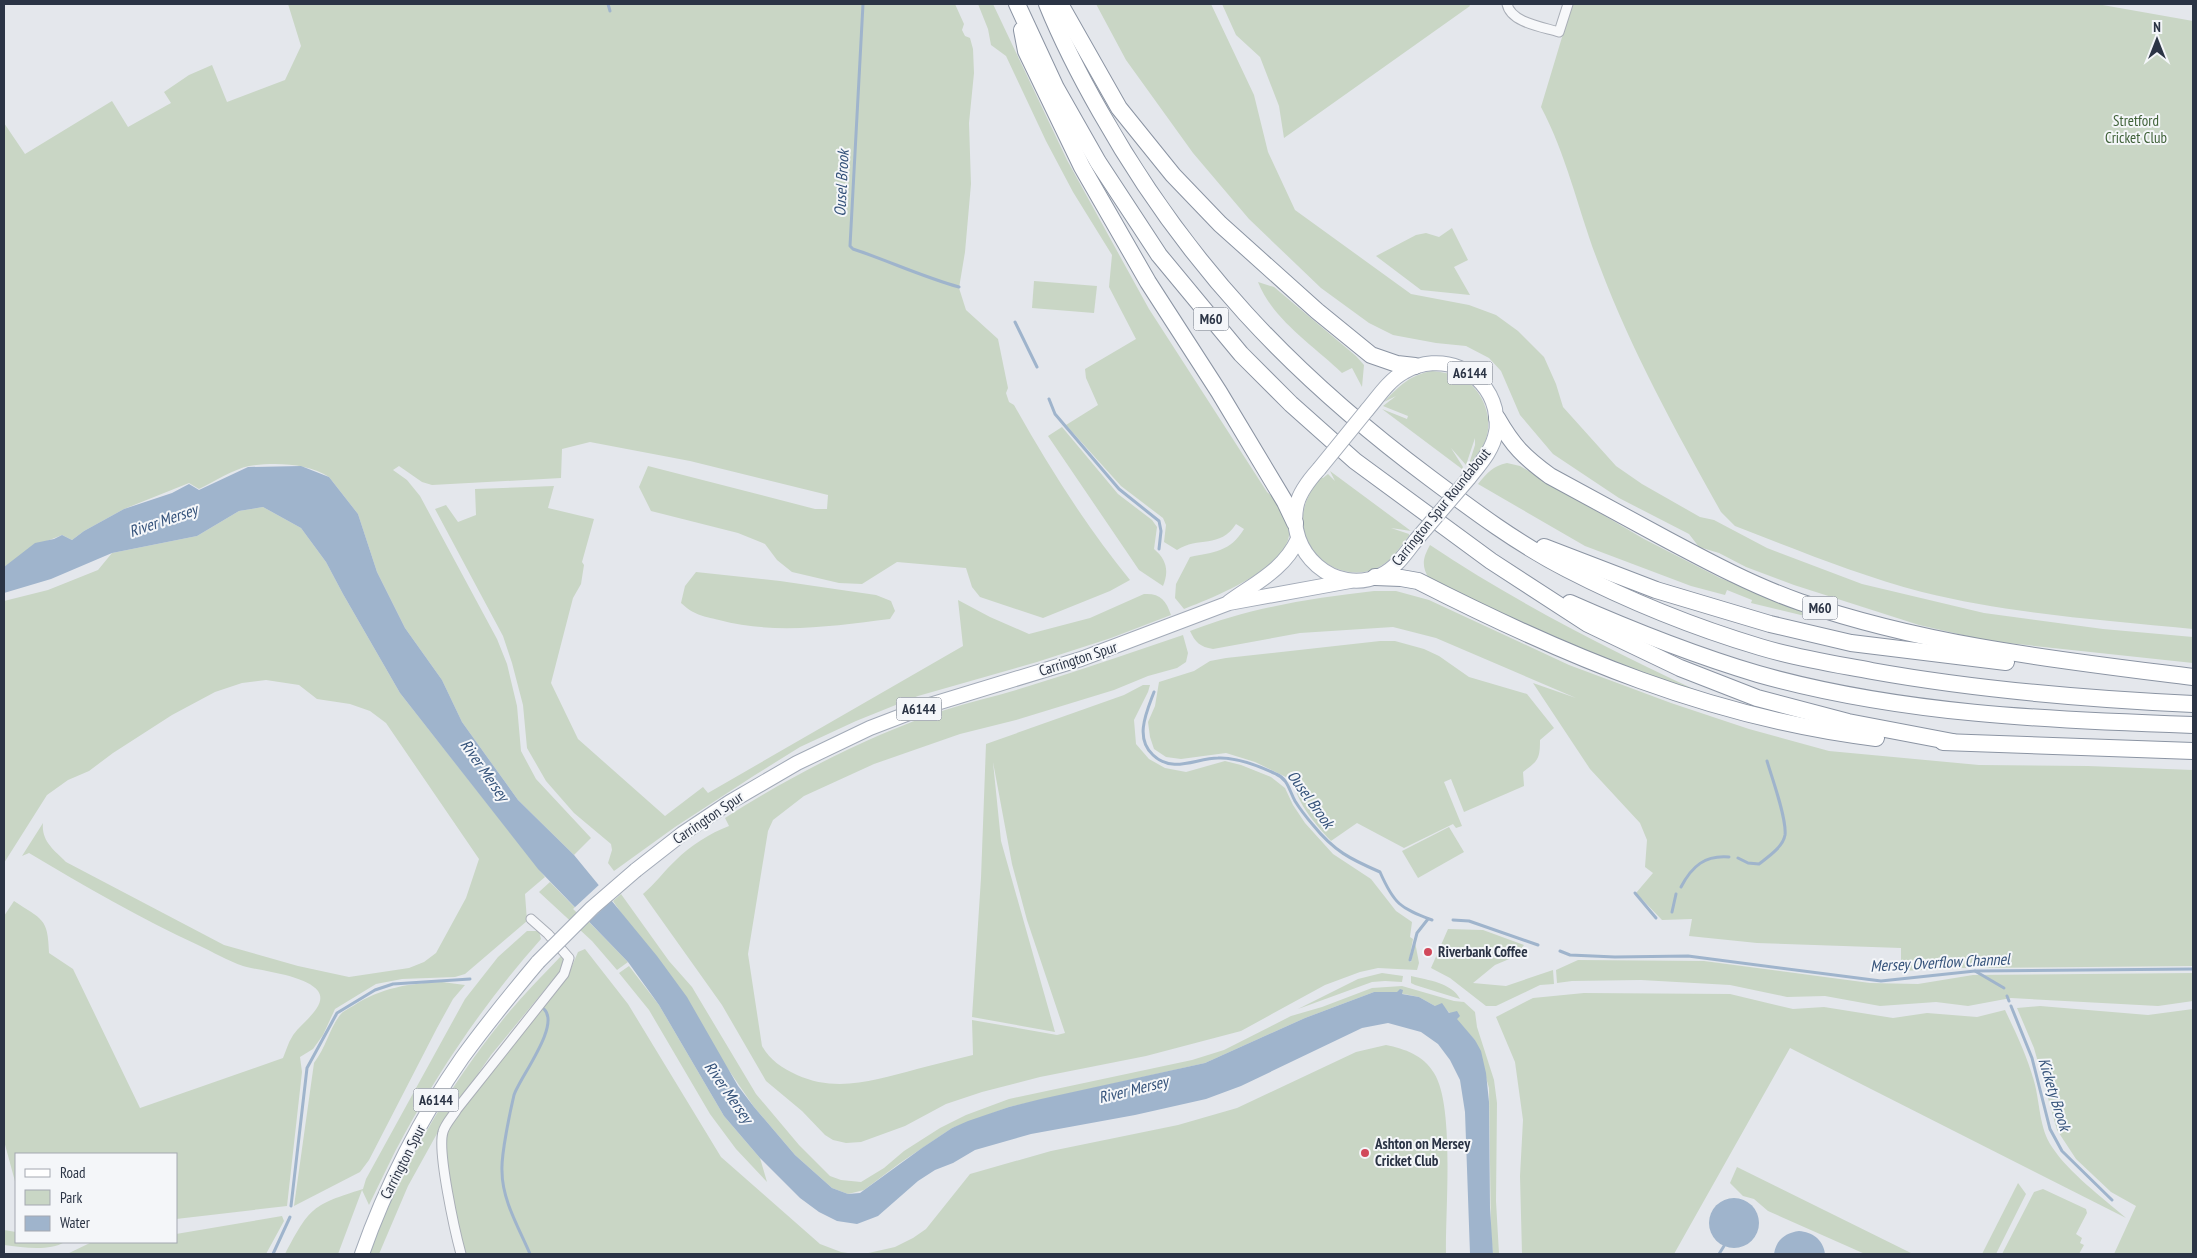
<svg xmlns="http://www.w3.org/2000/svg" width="2197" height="1258" font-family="'PT Sans Narrow',sans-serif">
<rect width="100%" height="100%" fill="#e4e7ec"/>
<g fill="#c9d6c5">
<path d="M 288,4 L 955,4 L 964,24 L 962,30 L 965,36 L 970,38 L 973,49 L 974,73 L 969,123 L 971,184 L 965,252 L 959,288 L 966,310 L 998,339 L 1008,388 L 1006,393 L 1009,402 L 1014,405 C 1048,466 1086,526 1130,580 L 1110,591 L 1043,618 L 980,597 L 972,587 L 966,568 L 897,562 L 862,584 L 839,583 L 792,572 L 777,560 L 765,544 L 738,533 L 651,511 L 639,487 L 648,466 L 815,509 L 827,509 L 828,495 L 690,461 L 590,442 L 562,449 L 561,478 L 432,485 L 422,482 L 399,466 L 393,470 L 407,480 L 420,496 L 497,639 L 507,664 L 517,706 L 521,751 L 536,779 L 591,838 L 574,855 L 518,800 L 462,722 L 442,680 L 405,628 L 377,572 L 358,514 L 329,477 C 308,463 274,462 249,466 C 234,469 213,482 199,489 L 189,483 L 124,509 L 84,531 L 72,540 L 62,535 L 47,541 L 4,567 L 4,123 L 25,154 L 112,101 L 128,127 L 171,103 L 164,92 L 189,75 L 212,65 L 227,102 L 285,80 L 301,46 Z"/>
<path d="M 978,4 L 993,4 L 1067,160 L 1149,309 L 1267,492 C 1276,499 1280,506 1284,517 C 1286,520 1289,524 1289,527 C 1296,566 1211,598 1184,609 L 1175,598 L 1176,584 L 1190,557 C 1214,552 1230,552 1244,529 L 1236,524 C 1220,549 1198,536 1177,550 L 1164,542 L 1166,525 L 1163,518 L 1121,486 L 1066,425 L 1098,405 L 1086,378 L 1085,369 L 1136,339 L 1109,287 L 1112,255 L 1073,192 L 1046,141 L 1006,56 L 991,45 L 988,29 Z"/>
<polygon points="1096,4 1211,4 1254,95 1268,152 1295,210 1411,294 1469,305 1496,315 1518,331 1544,357 1556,384 1563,407 1616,466 1642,484 1700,517 1714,520 1767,548 1862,584 1984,613 2103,629 2193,637 2193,663 1989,641 1919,625 1794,585 1746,567 1719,553 1699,547 1689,534 1619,498 1553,454 1520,415 1501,371 1489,358 1466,346 1436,343 1393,335 1369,323 1321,288 1249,219 1193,153 1126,60"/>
<polygon points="1222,4 1469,4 1470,6 1284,138 1279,106 1260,57 1236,35"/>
<path d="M 1572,4 L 2097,4 L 2193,21 L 2193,629 C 2103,620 2010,614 1922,592 C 1858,575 1797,550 1735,526 L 1721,512 C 1677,433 1632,352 1600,267 C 1579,214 1568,158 1541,107 Z"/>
<polygon points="1452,228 1468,260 1454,267 1470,295 1421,290 1376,256 1416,235 1426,233 1439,237"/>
<polygon points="1034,281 1097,286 1094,313 1032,308"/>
<path d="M 1258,282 L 1274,287 L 1356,356 L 1364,365 L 1362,387 L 1352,368 L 1342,373 C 1313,345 1273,320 1258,282 Z"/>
<path d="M 1432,371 C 1441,372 1450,373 1459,377 C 1481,386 1494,416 1486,439 C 1483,448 1476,456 1469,464 L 1475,445 L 1475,438 L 1466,465 L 1451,448 L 1463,467 L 1462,469 L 1382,409 L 1407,419 L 1408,416 L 1383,406 L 1396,396 L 1384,402 C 1399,386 1410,375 1432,371 Z"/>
<path d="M 1062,427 L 1118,494 L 1152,520 L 1157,527 L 1154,549 C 1167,560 1169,571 1163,586 L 1139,570 L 1048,436 Z"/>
<path d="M 1507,463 L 1520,466 L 1644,539 L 1720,578 L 1807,611 L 1805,616 L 1751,603 L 1752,600 L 1727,590 L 1725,595 L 1691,586 L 1585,546 L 1478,484 C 1487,473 1493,466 1507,463 Z"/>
<path d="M 1330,471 L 1411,531 L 1391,528 L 1409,534 L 1409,536 C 1402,544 1396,554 1389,560 C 1355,591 1297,560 1303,515 C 1305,499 1312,489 1321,477 L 1323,478 L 1328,474 L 1335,481 Z"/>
<path d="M 554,486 L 548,508 L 594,519 L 582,562 L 584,565 L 581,584 L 573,598 L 551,683 L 578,739 L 665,816 L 703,787 L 708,793 L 963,646 L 958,600 L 990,617 L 1029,634 L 1090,618 L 1144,594 C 1160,593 1166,600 1171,615 L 1111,638 L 1037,662 L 918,696 L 856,721 L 800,747 L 755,775 L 675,827 L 614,871 L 608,863 L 612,850 L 611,844 L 574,813 L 546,781 L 527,748 L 523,705 L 512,663 L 503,636 L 435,509 L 446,505 L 458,522 L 476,515 L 475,489 Z"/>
<path d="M 263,507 L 301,528 L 326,562 L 343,594 L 400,693 L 545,877 L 525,894 L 527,921 L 465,974 L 455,977 L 402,979 L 376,984 L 335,1009 L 323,1035 L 313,1049 L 300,1057 L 302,1072 L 287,1206 L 176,1219 L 176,1154 L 16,1154 L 16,1185 L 4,1141 L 4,916 L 14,901 C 42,920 48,917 49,953 L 73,969 L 140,1108 L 283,1058 C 286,1051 288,1043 292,1037 C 298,1025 329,1006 318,991 C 306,975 261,971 243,966 C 228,961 213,952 198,945 C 140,918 84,886 29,853 L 22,856 L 43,823 C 41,841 54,850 66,862 L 224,945 L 298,966 L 349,977 L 409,968 L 424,962 L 436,953 L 466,898 L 479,859 L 386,723 L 370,711 L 350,704 L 317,699 L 299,685 L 266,680 L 242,683 L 215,692 L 172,715 L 113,753 L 89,771 L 68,780 L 47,795 L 4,863 L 4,601 L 48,590 L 98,570 L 112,553 L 197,536 L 239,511 Z"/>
<path d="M 1430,545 C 1523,607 1621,656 1722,702 L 1535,634 L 1429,579 C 1421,565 1423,558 1430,545 Z"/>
<path d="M 696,572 L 780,581 L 876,595 L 891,601 L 895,611 L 890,619 C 833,626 776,635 719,620 C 702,616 694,615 681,603 L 685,586 Z"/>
<path d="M 1374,591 L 1396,591 L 1429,600 L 1569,665 L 1671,703 L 1749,729 L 1829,751 L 1979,765 L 2088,766 L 2193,770 L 2193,966 L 1963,968 L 1901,971 L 1901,948 L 1757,943 L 1689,936 L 1692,919 L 1662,920 L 1636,893 L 1653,873 L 1645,867 L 1647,840 L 1640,823 L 1590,769 L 1533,683 L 1576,698 L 1436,638 L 1393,627 L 1300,633 L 1213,649 C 1200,647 1195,642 1190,631 C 1249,608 1311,598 1374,591 Z"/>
<path d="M 1183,635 L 1188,653 L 1186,662 L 1177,668 L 1148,676 L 1114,690 L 1016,720 L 960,734 L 874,764 L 804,796 L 773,820 L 768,831 L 748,954 L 762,1046 C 770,1060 782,1068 797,1075 C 837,1093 876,1080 917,1069 C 935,1064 954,1060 973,1055 L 972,1020 L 1057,1035 L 1065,1033 L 1027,920 L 1012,864 L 993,762 L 1001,841 L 1055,1032 L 972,1017 L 981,878 L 986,744 L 1124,695 L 1143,685 L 1150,685 L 1148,692 L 1134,720 L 1136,744 L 1149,759 L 1165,768 L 1186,772 L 1225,761 L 1241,765 L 1271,777 L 1285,788 L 1293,805 L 1305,823 L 1333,854 L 1371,879 L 1396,911 L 1412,922 L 1410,937 L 1413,939 L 1409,961 L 1411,962 L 1415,942 L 1419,963 L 1417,970 L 1378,968 L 1360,972 L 1325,985 L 1241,1031 L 1146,1056 L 1040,1077 L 982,1092 L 946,1104 L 905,1126 L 861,1142 L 846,1143 L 833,1140 L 825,1135 L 802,1111 L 766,1081 L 722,1005 L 643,894 C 655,884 664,871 676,860 C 690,846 710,833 729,826 L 725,818 C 794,774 868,736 945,710 C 973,701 1001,695 1029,686 C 1081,670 1132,652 1183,635 Z"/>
<path d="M 1380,641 L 1395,641 L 1424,649 L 1439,656 L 1469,677 L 1527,694 L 1554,728 L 1540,740 C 1540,759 1538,761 1523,772 L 1524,786 L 1464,812 L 1451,779 L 1444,782 L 1462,826 L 1456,828 L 1453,824 L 1404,848 L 1357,823 L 1331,841 C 1312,820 1300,807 1292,780 L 1255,762 L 1226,753 L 1181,759 L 1166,757 L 1154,749 L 1150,737 L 1148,722 L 1155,706 L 1159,682 L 1194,671 L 1210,661 L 1226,658 Z"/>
<polygon points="1449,827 1464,852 1418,878 1402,851"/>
<polygon points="550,882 628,962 617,970 592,941 539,892"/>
<polygon points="621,894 669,961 692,987 756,1094 799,1145 830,1176 841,1180 861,1182 884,1168 904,1151 940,1128 966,1115 1009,1099 1192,1060 1224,1050 1291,1016 1322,1007 1372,988 1402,986 1454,1001 1464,1002 1475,1012 1477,1027 1494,1080 1497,1103 1496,1201 1499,1254 1493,1254 1491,1234 1489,1088 1475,1040 1444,1007 1435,1006 1419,997 1394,992 1374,992 1305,1018 1205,1063 1009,1107 952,1128 900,1163 864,1190 848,1194 832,1188 795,1155 754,1107 613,901"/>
<polygon points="1448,929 1483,930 1524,945 1514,957 1495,965 1473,983 1506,986 1553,970 1554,984 1540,985 1496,1006 1486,1006 1450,978 1431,968"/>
<path d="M 527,931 L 539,931 L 541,939 C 489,997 443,1064 405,1133 C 392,1156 381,1181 369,1205 L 362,1190 L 338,1254 L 285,1254 C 310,1207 312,1205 363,1189 L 366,1179 L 465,999 L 498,957 Z"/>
<path d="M 585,949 L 628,1004 L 721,1157 L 820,1244 L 841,1252 L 855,1254 L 464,1254 C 458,1224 439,1160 448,1131 C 450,1124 456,1117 460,1111 L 569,973 L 578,952 Z"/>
<path d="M 562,955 L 565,962 L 561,970 L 491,1055 L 439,1130 L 408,1186 L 379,1254 L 369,1254 C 400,1169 448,1087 505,1017 C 523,995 543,975 562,955 Z"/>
<polygon points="1578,960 1704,961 1870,983 1918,984 1973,975 2193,973 2193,1001 2158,1006 2011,998 1968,1006 1936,1002 1880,1006 1825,996 1787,997 1730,985 1641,980 1572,981 1557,983 1556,970"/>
<polygon points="629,966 659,1005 724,1116 760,1158 767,1182 736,1149 710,1114 649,1010 619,973"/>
<polygon points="1382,973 1403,976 1402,982 1385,981 1372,982 1298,1009 1358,979"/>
<path d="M 1411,976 C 1428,980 1452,983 1460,999 L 1415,985 L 1411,983 Z"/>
<path d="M 442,982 L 465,985 L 453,999 L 437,1028 L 369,1160 L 360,1172 L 294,1206 L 314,1063 C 326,1047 329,1030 340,1015 C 343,1011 348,1009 353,1006 C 380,988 410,983 442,982 Z"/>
<path d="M 1584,993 L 1730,994 L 1793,1009 L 1824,1007 L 1893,1018 L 1927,1013 L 1977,1017 L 2005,1010 C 2016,1033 2027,1056 2034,1081 C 2040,1102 2039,1128 2052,1147 C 2069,1173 2102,1197 2126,1218 L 1790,1048 L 1674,1254 L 1522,1254 L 1520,1176 L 1523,1120 L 1515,1062 L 1496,1017 L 1533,998 Z"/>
<polygon points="2040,1006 2148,1015 2193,1009 2193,1254 2114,1254 2136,1206 2111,1192 2076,1159 2057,1130 2034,1048 2017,1008"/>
<path d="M 1386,1045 C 1405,1049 1423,1055 1434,1073 C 1455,1106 1445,1212 1446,1254 L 864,1254 L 895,1247 L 913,1238 L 926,1229 L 970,1174 L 1051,1151 L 1178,1125 L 1237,1108 L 1356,1052 Z"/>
<polygon points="1737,1167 1913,1254 1865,1254 1768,1211 1754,1199 1743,1196 1730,1183"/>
<polygon points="2018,1183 2026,1194 1996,1254 1982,1254"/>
<polygon points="2043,1189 2086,1209 2087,1213 2076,1234 2082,1238 2080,1243 2084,1245 2079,1254 2002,1254 2034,1192"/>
<polygon points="282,1216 284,1221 266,1254 67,1254 92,1242 176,1242 176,1234"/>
<path d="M 4,1230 L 16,1232 L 16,1242 L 65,1242 C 47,1252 23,1247 4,1245 Z"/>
</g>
<g fill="#9fb4cc">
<polygon points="301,466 329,477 358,514 377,572 405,628 442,680 462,722 518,800 574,855 657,956 687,997 738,1086 754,1107 795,1155 832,1188 848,1194 860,1193 922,1148 952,1128 968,1121 1009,1107 1041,1099 1205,1063 1305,1018 1374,992 1397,992 1400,989 1403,990 1402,994 1419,997 1435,1006 1442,1003 1449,1013 1457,1011 1460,1016 1457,1019 1475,1040 1481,1051 1486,1073 1489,1102 1490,1208 1493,1254 1470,1254 1465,1112 1460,1080 1450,1060 1438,1044 1421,1032 1388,1023 1362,1028 1241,1086 1206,1099 1135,1115 1031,1134 975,1150 953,1163 935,1170 918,1181 878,1216 857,1224 837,1221 819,1212 800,1198 760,1158 724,1116 659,1005 628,962 538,869 400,693 343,594 326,562 301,528 263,507 239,511 197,536 112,553 51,579 4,593 4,567 35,543 54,539 62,535 72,540 84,531 124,509 172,493 189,484 199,490 248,467"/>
<circle cx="1734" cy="1223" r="25"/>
<path d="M 1799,1231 C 1812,1232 1823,1239 1825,1254 L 1774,1254 C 1776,1240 1785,1233 1799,1231 Z"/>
</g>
<polygon fill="#e4e7ec" points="601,883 614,898 588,923 573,909"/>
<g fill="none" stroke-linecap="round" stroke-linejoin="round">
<g stroke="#9fb4cc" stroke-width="3">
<polyline points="608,4 610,11"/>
<path d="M 863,4 L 850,246 L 853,249 C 889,261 923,277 959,287"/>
<polyline points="1015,322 1037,367"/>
<polyline points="1049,399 1055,414 1119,489 1159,521 1161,531 1159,549"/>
<path d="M 1154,692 C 1147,711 1134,738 1153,755 C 1173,774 1196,758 1218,758 C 1237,757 1259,766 1276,774 C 1288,779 1289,790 1295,801 C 1300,809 1307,818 1313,825 C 1334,851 1350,859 1380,872 C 1394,904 1400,908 1432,920"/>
<path d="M 1738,858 L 1748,863 L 1759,864 C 1768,857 1783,847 1785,835 C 1787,819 1772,778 1767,761"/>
<path d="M 1681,887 C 1692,866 1705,855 1729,857"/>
<polyline points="1635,893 1656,918"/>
<polyline points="1672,912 1676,894"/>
<polyline points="1453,920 1469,921 1538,945"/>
<polyline points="1560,951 1570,955 1615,957 1688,956 1881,981 1975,971 2193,969"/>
<polyline points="1410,960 1417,933 1428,919"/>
<polyline points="1975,971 2004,988"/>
<polyline points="2007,996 2009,1001"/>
<polyline points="2011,1006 2032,1058 2050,1129 2062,1151 2112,1200"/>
<polyline points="291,1206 307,1068 337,1013 375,990 393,984 470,979"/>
<polyline points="273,1254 290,1217"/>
<path d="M 530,1254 C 519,1228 502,1200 502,1171 C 501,1155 510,1112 514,1095 C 520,1077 561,1025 544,1009"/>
<polyline points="1719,1254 1724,1246"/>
</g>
<g stroke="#a9aeb7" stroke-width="11">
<g id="street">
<path d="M 1507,4 C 1511,23 1543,27 1559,32 L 1568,4"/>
<path d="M 461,1254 C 455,1232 437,1151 443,1132 C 445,1124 453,1116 457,1109 L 564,974 L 569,958 L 548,934 L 531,919"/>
</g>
</g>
<g stroke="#a3abb8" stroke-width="16">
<g id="primary">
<path d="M 1367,410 C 1378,397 1389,380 1404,372 C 1440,351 1485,369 1495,409 C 1496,417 1498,425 1496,432 C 1493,450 1480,464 1469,478"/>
<path d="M 1319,469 C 1310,479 1300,491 1297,504 C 1285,552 1335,597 1381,575 C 1396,568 1406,553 1416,540"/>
<path d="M 1229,602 C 1255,583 1284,570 1298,539"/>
<polyline points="636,870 682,834 730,802 797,763 870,728 930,705 1081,659 1229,603 1350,581"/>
<path d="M 362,1254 C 385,1188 422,1115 462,1058 C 486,1025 512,993 538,962"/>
</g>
</g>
<g stroke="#8b94a3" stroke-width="18">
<g id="highway">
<polyline points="1017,4 1056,88 1098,162 1159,255 1241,354 1291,404 1355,461 1491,561 1588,624 1680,668 1757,698 1848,722 1953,742"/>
<path d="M 1047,4 C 1062,41 1081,78 1101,113 C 1186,264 1292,375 1430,478 C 1474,511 1518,544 1567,569 C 1629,601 1693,627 1760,647 C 1796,658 1835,664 1872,671 C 1978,690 2086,699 2193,704"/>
<polyline points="1060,4 1119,108 1173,175 1220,224 1317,311 1371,355 1397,364 1415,366"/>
<polyline points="1022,30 1026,51 1082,167 1148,282 1219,392 1285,502 1295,523"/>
<path d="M 1497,418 C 1513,446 1524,457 1550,476 C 1589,497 1628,518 1666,539 C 1709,562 1754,586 1800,602 C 1928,646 2059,660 2193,677"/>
<polyline points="1544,547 1656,590 1770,624 1851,643 2006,662"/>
<path d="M 1375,577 L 1401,578 L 1418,581 C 1565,656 1711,718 1876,738"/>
<path d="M 1570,603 C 1631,630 1694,655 1758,674 C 1900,714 2047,720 2193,725"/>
<polyline points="1943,742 2193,751"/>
</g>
</g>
<use href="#street" stroke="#f7f8fa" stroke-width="9"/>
<use href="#primary" stroke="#fff" stroke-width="14"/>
<use href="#highway" stroke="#fff" stroke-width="16"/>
<g stroke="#a3abb8" stroke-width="16" stroke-linecap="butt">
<g id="primary-bridge">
<polyline points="1319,469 1367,410"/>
<polyline points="1416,540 1469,478"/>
<polyline points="538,962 592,908 636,870"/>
</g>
</g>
<use href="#primary-bridge" stroke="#fff" stroke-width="14"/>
</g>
<g fill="#d1495b" stroke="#f4f6f9" stroke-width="2">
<circle cx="1428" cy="952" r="5"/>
<circle cx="1365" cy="1153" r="5"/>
</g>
<g text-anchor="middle" stroke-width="4" stroke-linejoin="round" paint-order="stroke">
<g fill="#f4f6f9" stroke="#676e7b" stroke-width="1">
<rect x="1193.5" y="307.5" width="35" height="23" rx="4"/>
<rect x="1447.5" y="361.5" width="45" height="23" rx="4"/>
<rect x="1802.5" y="596.5" width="35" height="23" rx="4"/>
<rect x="896.5" y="697.5" width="45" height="23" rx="4"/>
<rect x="413.5" y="1088.5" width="45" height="23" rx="4"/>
</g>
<g font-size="14" font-weight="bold" fill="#2b3445">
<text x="1211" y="324">M60</text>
<text x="1470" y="378">A6144</text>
<text x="1820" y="613">M60</text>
<text x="919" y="714">A6144</text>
<text x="436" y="1105">A6144</text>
</g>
<g font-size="15" fill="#3f6138" stroke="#f4f6f9">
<text x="2136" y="126">Stretford<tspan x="2136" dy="17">Cricket Club</tspan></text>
</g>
<g font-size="15" fill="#2b3445" stroke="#f4f6f9">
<text transform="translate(1441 507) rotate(-51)" y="5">Carrington Spur Roundabout</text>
<text transform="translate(1078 659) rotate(-18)" y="5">Carrington Spur</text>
<text transform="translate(708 818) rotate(-34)" y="5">Carrington Spur</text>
<text transform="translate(403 1162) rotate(-63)" y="5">Carrington Spur</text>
</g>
<g font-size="15" font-weight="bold" fill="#2b3445" stroke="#f4f6f9" text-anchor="start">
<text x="1438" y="957">Riverbank Coffee</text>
<text x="1375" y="1149">Ashton on Mersey<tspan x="1375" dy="17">Cricket Club</tspan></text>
</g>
<g font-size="16" font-style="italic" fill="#34527a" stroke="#f4f6f9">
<text transform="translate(841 183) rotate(-87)" y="6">Ousel Brook</text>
<text transform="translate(163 520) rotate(-19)" y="6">River Mersey</text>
<text transform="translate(485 770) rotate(55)" y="6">River Mersey</text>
<text transform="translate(1311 799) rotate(54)" y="6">Ousel Brook</text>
<text transform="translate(1940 962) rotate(-3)" y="6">Mersey Overflow Channel</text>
<text transform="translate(1133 1089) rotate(-14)" y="6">River Mersey</text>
<text transform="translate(729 1092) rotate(55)" y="6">River Mersey</text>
<text transform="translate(2055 1094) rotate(73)" y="6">Kickety Brook</text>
</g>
</g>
<rect width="2197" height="1258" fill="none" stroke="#2b3445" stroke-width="10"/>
<rect x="15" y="1153" width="162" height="90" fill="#f4f6f9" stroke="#a4a8b1"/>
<rect x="25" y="1169" width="25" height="8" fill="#ffffff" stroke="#a4a8b1"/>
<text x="60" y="1178" font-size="15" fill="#2b3445">Road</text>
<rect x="25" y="1190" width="25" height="15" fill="#c9d6c5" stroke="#a4a8b1"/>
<text x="60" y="1203" font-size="15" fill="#2b3445">Park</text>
<rect x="25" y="1216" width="25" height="15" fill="#9fb4cc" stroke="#a4a8b1"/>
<text x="60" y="1228" font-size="15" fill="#2b3445">Water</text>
<g transform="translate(2157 40)" stroke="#f4f6f9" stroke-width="4" paint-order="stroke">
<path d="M0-4L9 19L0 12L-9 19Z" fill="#2b3445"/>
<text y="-8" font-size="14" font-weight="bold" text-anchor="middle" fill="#2b3445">N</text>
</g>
</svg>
